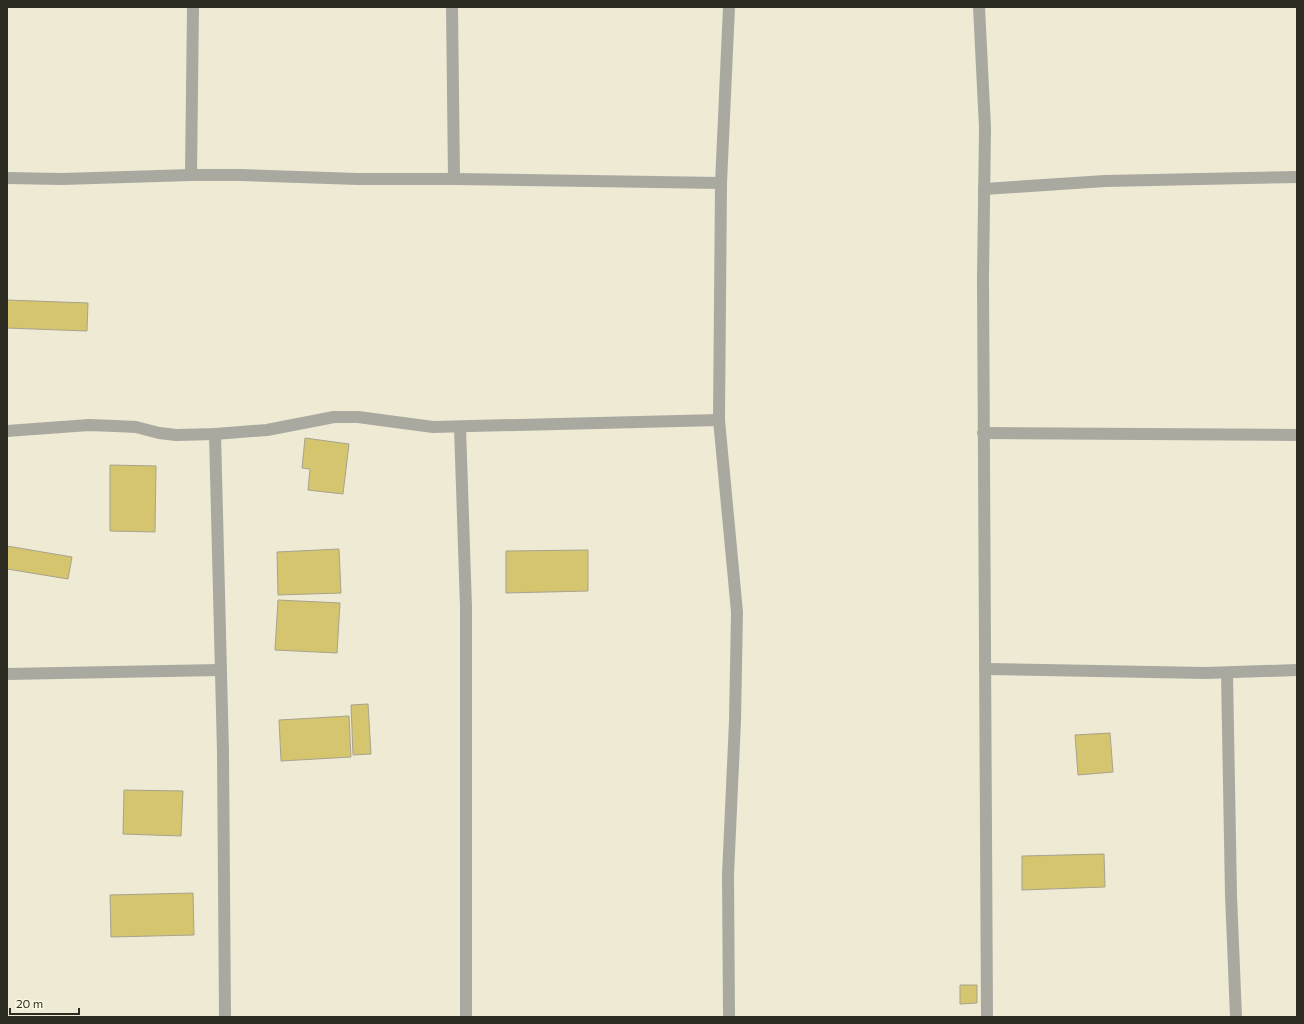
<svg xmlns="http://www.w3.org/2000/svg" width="1304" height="1024" font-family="Commissioner,sans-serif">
<rect width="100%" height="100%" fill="#eeead4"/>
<g fill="#d5c56e" stroke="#a7a38e">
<polygon points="7,300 88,303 87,331 7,328"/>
<polygon points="305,438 349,444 343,494 308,490 310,469 302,468"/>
<polygon points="110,465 156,466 155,532 110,531"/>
<polygon points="7,546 72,557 68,579 7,569"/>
<polygon points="339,549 341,593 278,595 277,552"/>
<polygon points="588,550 588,591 506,593 506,551"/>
<polygon points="278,600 340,603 337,653 275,650"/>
<polygon points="368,704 371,754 353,755 351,705"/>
<polygon points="349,716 351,757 281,761 279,720"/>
<polygon points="1110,733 1113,772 1078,775 1075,735"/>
<polygon points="124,790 183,791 181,836 123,834"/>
<polygon points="1104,854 1105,887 1022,890 1022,856"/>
<polygon points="193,893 194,935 111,937 110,895"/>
<polygon points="960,985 977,985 977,1003 960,1004"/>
</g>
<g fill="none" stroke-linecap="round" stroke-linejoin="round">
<g stroke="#aaa9a0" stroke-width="12">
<polyline points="452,7 454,179"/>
<polyline points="979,7 985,128 983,279 987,1017"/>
<polyline points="191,175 193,7"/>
<polyline points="7,178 62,179 191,175 240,175 358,179 454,179 721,183"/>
<polyline points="984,189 1105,181 1297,177"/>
<polyline points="460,427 466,607 466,1017"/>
<polyline points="7,431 89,425 115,426 136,427 159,433 176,435 215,434 267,430 334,417 358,417 433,427 719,420"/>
<polyline points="983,433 1297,435"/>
<polyline points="215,434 223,752 225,1017"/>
<polyline points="985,669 1205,673 1297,670"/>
<polyline points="1227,673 1231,895 1236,1017"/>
<polyline points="7,674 220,670"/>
<polyline points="729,1017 728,875 735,721 737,612 719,420 721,183 729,7"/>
</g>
</g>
<rect width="1304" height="1024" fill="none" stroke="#2d2c23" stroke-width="16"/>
<path d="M10 1008v6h69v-6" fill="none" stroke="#2d2c23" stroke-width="2"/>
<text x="16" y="1008" font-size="12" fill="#2d2c23" stroke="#fbf8e1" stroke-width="3" paint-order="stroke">20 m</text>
</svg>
